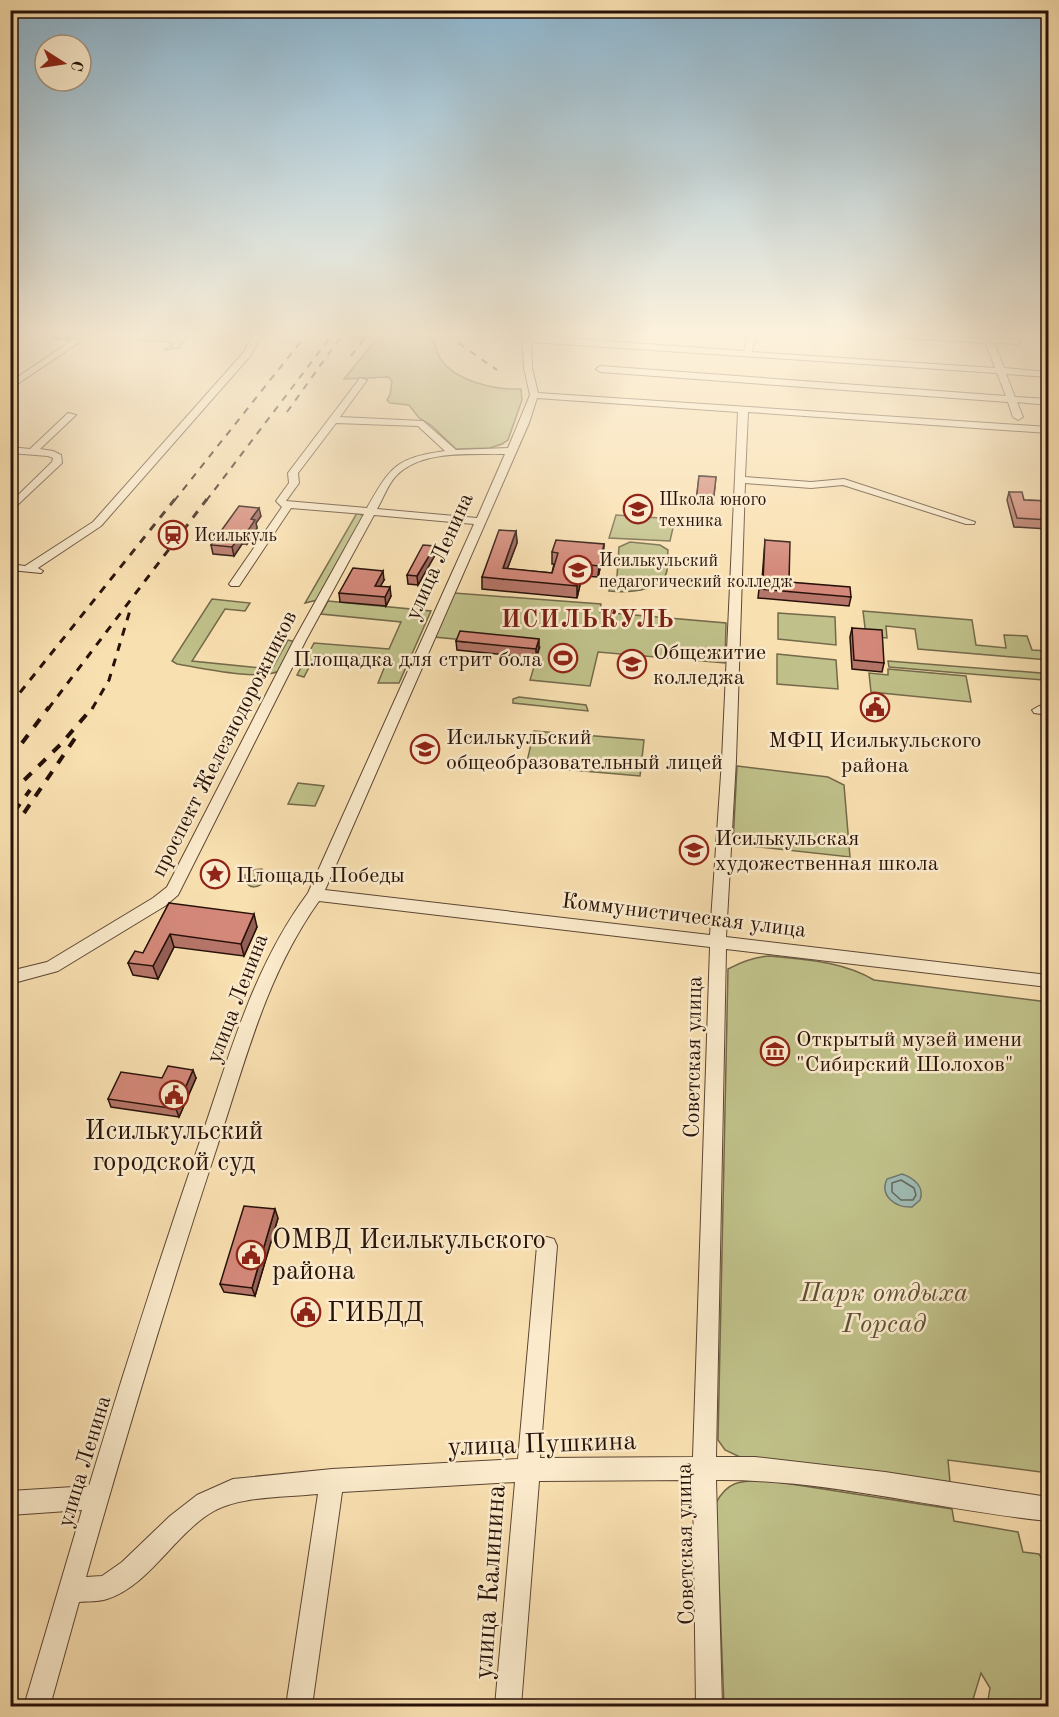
<svg xmlns="http://www.w3.org/2000/svg" width="1059" height="1717" font-family="'Old Standard TT',serif">
<rect width="100%" height="100%" fill="#f9e0b1"/>
<filter id="stains"><feTurbulence type="fractalNoise" baseFrequency=".00333" numOctaves="4"/><feColorMatrix values="0 0 0 0 .2 0 0 0 0 .09 0 0 0 0 .02 0 0 0 .5 -.17"/></filter>
<radialGradient id="worn" r=".72"><stop offset=".6" stop-color="#630" stop-opacity="0"/><stop offset="1" stop-color="#630" stop-opacity=".3"/></radialGradient>
<g fill="#c0c18a" stroke="#74694a" stroke-width="1.5">
<polygon points="142,335 188,335 180,348 164,350 173,344 161,341 140,341"/>
<path d="M 380,335 L 425,335 L 433,339 C 437,345 437,356 442,361 C 458,382 496,390 521,389 L 522,400 L 508,440 L 502,444 L 490,448 L 456,449 L 431,425 L 419,418 L 409,405 L 390,403 L 387,400 L 390,395 L 392,381 L 388,377 L 344,379 Z"/>
<polygon points="357,513 364,516 317,600 305,603"/>
<polygon points="616,515 675,519 670,541 609,538"/>
<path d="M 630,542 L 660,545 L 668,550 C 667,557 669,567 666,574 C 658,592 626,593 609,591 L 610,585 L 617,576 L 619,547 Z"/>
<polygon points="454,593 601,604 600,612 726,623 725,663 598,652 590,686 530,680 540,647 434,637"/>
<path d="M 212,599 L 250,603 L 245,611 L 225,609 L 192,661 L 272,669 L 288,640 L 292,641 L 294,644 L 279,671 C 258,681 201,668 177,664 L 172,661 Z"/>
<polygon points="328,601 431,611 399,683 378,683 387,661 316,654 304,677 297,675 314,643 389,649 401,622 321,614"/>
<polygon points="863,611 972,620 976,645 1006,648 1004,635 1027,636 1032,650 1048,651 1048,660 918,649 915,629 886,626 887,638 866,636"/>
<polygon points="778,613 835,617 836,645 778,639"/>
<polygon points="777,654 836,660 838,689 777,684"/>
<polygon points="888,661 1041,673 1043,680 889,667"/>
<polygon points="888,669 966,676 971,702 871,692 869,673 888,675"/>
<polygon points="519,697 586,705 588,711 513,703 513,699"/>
<polygon points="534,731 644,740 640,776 526,766"/>
<polygon points="737,766 828,777 844,785 850,857 733,844"/>
<polygon points="298,783 324,786 315,806 288,804"/>
<path d="M 262,869 L 267,877 C 262,889 245,892 245,875 L 251,870 Z"/>
<path d="M 770,956 C 807,960 842,961 874,980 L 1048,1002 L 1048,1473 L 948,1460 L 950,1482 L 740,1457 L 725,1450 L 718,1440 L 728,969 C 742,962 754,957 770,956 Z"/>
<path d="M 765,1480 L 952,1509 L 954,1521 L 1018,1532 L 1023,1552 L 1039,1554 L 1046,1567 L 1048,1582 L 1048,1706 L 987,1706 L 990,1688 L 981,1673 L 971,1706 L 724,1706 L 716,1503 C 728,1480 742,1481 765,1480 Z"/>
</g>
<path fill="#9fbbb3" stroke="#6f776f" stroke-width="1.5" d="M 902,1174 C 914,1178 925,1187 920,1200 L 912,1207 C 896,1208 879,1196 887,1179 Z"/>
<g fill="none" stroke-linecap="round" stroke-linejoin="round">
<polygon stroke="#63665e" stroke-width="1.5" points="901,1180 914,1188 916,1195 913,1200 901,1200 892,1192 892,1183"/>
<g stroke="#5c4533" stroke-width="2">
<g id="minor">
<polygon points="256,335 265,335 257,343 251,355 101,526 38,568 43,571 41,573 10,570 10,564 25,566 93,522 244,352 250,340"/>
<path d="M 522,335 L 744,351 L 748,335 L 756,335 L 752,352 L 995,368 L 986,343 L 890,337 L 886,335 L 984,338 L 983,335 L 991,335 L 992,338 L 1017,340 L 1021,342 L 1017,344 L 994,343 L 1004,368 L 1048,372 L 1048,377 L 1006,374 L 1015,397 L 1048,399 L 1048,405 L 1017,402 L 1023,417 L 1018,420 L 1013,417 L 1008,402 L 600,372 L 596,369 L 600,366 L 1006,396 L 997,373 L 531,342 L 532,368 L 538,393 L 1048,427 L 1048,433 L 748,412 L 745,477 L 811,482 L 844,479 L 975,522 L 974,524 L 966,524 L 843,485 L 811,488 L 745,483 L 736,760 L 726,937 L 1048,975 L 1048,987 L 726,949 L 716,1457 L 755,1457 L 885,1472 L 1048,1497 L 1048,1521 C 937,1510 828,1479 716,1480 L 722,1706 L 696,1706 L 693,1480 L 539,1481 L 521,1706 L 495,1706 L 515,1482 L 342,1492 L 312,1706 L 286,1706 L 318,1494 C 287,1497 241,1496 214,1511 C 175,1533 149,1586 107,1599 C 98,1602 88,1601 79,1602 L 50,1706 L 24,1706 L 82,1510 L 10,1515 L 10,1491 L 89,1486 C 124,1370 161,1255 200,1141 C 230,1054 253,967 308,893 L 474,524 L 374,515 L 306,640 L 178,895 L 165,906 L 58,971 L 10,984 L 10,971 L 47,962 L 153,898 L 167,887 L 294,640 L 364,514 L 291,508 L 239,586 L 231,586 L 229,584 L 282,507 L 276,501 L 289,483 L 288,473 L 360,378 L 367,380 L 340,417 L 423,421 L 456,450 L 508,448 L 530,395 L 524,368 ZM 537,398 L 738,412 L 722,760 L 710,935 L 325,890 L 529,423 ZM 336,423 L 418,426 L 445,451 C 396,458 391,466 367,508 L 286,501 L 299,483 L 298,473 ZM 505,454 L 477,518 L 377,509 C 383,499 388,484 396,476 C 422,449 472,455 505,454 ZM 319,901 L 710,947 L 693,1457 L 540,1458 L 557,1246 L 554,1239 L 547,1237 L 540,1239 L 537,1246 L 518,1459 L 332,1469 L 233,1479 L 197,1495 L 170,1516 L 122,1562 L 102,1576 L 86,1577 C 127,1433 170,1289 217,1147 C 245,1062 266,975 319,901 Z"/>
<polygon points="74,339 81,341 10,389 10,382"/>
<polygon points="68,413 76,415 40,449 53,451 61,455 62,463 10,512 10,503 52,462 53,458 48,456 10,453 10,447 30,449"/>
<polygon points="1039,706 1048,707 1048,715 1034,713 1032,710"/>
</g>
</g>
<use href="#minor" fill="#fbebcc" fill-rule="evenodd"/>
<g stroke="#271109" stroke-width="2" stroke-dasharray="7 7" stroke-linecap="butt">
<polyline points="447,335 497,370"/>
<polyline points="494,335 506,341"/>
<polyline points="351,356 367,335"/>
<polyline points="287,412 342,335"/>
<polyline points="174,501 306,335"/>
<polyline points="206,501 332,335"/>
</g>
<g stroke="#271109" stroke-width="3" stroke-dasharray="8 8" stroke-linecap="butt">
<polyline points="10,705 175,499"/>
<polyline points="48,709 207,499"/>
<polyline points="92,709 109,680 131,607"/>
</g>
<g stroke="#271109" stroke-width="4" stroke-dasharray="10 10" stroke-linecap="butt">
<polyline points="10,759 49,707"/>
<polyline points="10,794 60,745 93,707"/>
<polyline points="14,812 30,790"/>
<polyline points="24,813 80,731"/>
</g>
</g>
<g fill="#b57568" stroke="#271109" stroke-width="1.5">
<polygon points="52,335 74,335 68,340 53,339"/>
<polygon points="699,476 716,477 713,504 696,502"/>
<polygon points="1009,492 1024,500 1048,501 1048,529 1014,527 1007,500"/>
<polygon points="261,516 256,523 257,528 247,544 242,544 234,556 213,554 211,545"/>
<polygon points="516,531 517,543 507,569 552,573 554,564 552,564 552,552 604,544 603,556 598,577 582,576 577,598 482,589 482,577"/>
<polygon points="765,540 789,582 851,597 849,606 758,598 760,580 762,580"/>
<polygon points="435,546 435,555 418,585 408,584 407,575"/>
<polygon points="384,580 380,586 391,596 386,606 340,602 339,593"/>
<polygon points="852,628 884,663 882,672 852,669 850,637"/>
<polygon points="456,641 539,648 536,658 457,650"/>
<polygon points="169,903 257,927 244,956 174,947 158,979 133,975 128,963 143,953"/>
<polygon points="162,1078 196,1078 179,1117 111,1107 108,1099"/>
<polygon points="278,1218 255,1296 224,1292 220,1284"/>
</g>
<g fill="#945f55" stroke="#271109" stroke-width="1.5">
<polygon points="66,335 74,335 68,340"/>
<polygon points="259,508 261,516 256,523 257,528 247,544 245,535 251,519"/>
<polygon points="516,531 517,543 503,580 503,568"/>
<polygon points="241,535 242,544 234,556 232,547"/>
<polygon points="604,544 603,556 598,577 599,566"/>
<polygon points="435,546 435,555 418,585 417,576"/>
<polygon points="582,564 582,576 577,598 577,586"/>
<polygon points="383,571 384,580 376,594 375,586"/>
<polygon points="390,587 391,596 386,606 385,597"/>
<polygon points="539,639 539,648 536,658 536,649"/>
<polygon points="254,914 257,927 244,956 241,944"/>
<polygon points="170,934 174,947 158,979 153,966"/>
<polygon points="193,1070 196,1078 179,1117 176,1109"/>
<polygon points="275,1209 278,1218 255,1296 252,1288"/>
</g>
<g fill="#d38879" stroke="#271109" stroke-width="1.5">
<polygon points="699,476 716,477 714,495 697,494"/>
<polygon points="1009,492 1022,492 1024,500 1048,501 1048,520 1017,518"/>
<polygon points="239,506 259,508 251,519 255,520 245,535 241,535 232,547 211,545"/>
<polygon points="499,530 516,531 503,568 552,573 558,553 552,552 556,540 604,544 599,566 582,564 577,586 482,577"/>
<polygon points="765,540 790,542 789,582 850,587 851,597 760,589 760,580 763,580"/>
<polygon points="423,545 435,546 417,576 407,575"/>
<polygon points="353,568 383,571 375,586 390,587 385,597 339,593"/>
<polygon points="852,628 882,630 884,663 854,660"/>
<polygon points="460,631 539,639 536,649 456,641"/>
<polygon points="169,903 254,914 241,944 170,934 153,966 128,963 135,951 143,953"/>
<polygon points="168,1066 193,1070 176,1109 108,1099 121,1072 162,1078"/>
<polygon points="244,1206 275,1209 252,1288 220,1284"/>
</g>
<linearGradient id="sky" x2="0" y2="1"><stop stop-color="#8bb7d3"/><stop offset="0.58" stop-color="#fcf1dc"/><stop offset="1" stop-color="#fcf1dc" stop-opacity="0"/></linearGradient>
<rect width="1059" height="575" fill="url(#sky)"/>
<defs>
<g id="school-ring" transform="scale(1.5)"><circle r="9.5" fill="#fbebcc" stroke="#8f2418" stroke-width="1.5"/><path d="M0-5L7-2L0 1L-7-2ZM-4 1L0 2.5L4 1V4Q0 6-4 4Z" fill="#8f2418"/></g>
<g id="station-ring" transform="scale(1.5)"><circle r="9.5" fill="#fbebcc" stroke="#8f2418" stroke-width="1.5"/><path d="M-3-6H3Q5-6 5-4V2Q5 4 3 4L4.5 6H3L1.5 4h-3L-3 6H-4.5L-3 4Q-5 4-5 2V-4Q-5-6-3-6ZM-3.5-4v3h7v-3ZM-3.5 1v1.5H-2V1ZM2 1v1.5H3.5V1Z" fill="#8f2418"/></g>
<g id="university-ring" transform="scale(1.5)"><circle r="9.5" fill="#fbebcc" stroke="#8f2418" stroke-width="1.5"/><path d="M0-5L7-2L0 1L-7-2ZM-4 1L0 2.5L4 1V4Q0 6-4 4Z" fill="#8f2418"/></g>
<g id="stadium-ring" transform="scale(1.5)"><circle r="9.5" fill="#fbebcc" stroke="#8f2418" stroke-width="1.5"/><path d="M0-5a6.5 5 0 1 0 0 10a6.5 5 0 1 0 0-10ZM-3.5-1.8h7v3.6h-7Z" fill="#8f2418"/></g>
<g id="civic-ring" transform="scale(1.5)"><circle r="9.5" fill="#fbebcc" stroke="#8f2418" stroke-width="1.5"/><path d="M-.6-6.5H3V-4.5H.6V-3L4-1V1h2V6H-6V1h2V-1L-.6-3ZM-1.2 2.5V6h2.4V2.5Z" fill="#8f2418"/></g>
<g id="sight-ring" transform="scale(1.5)"><circle r="9.5" fill="#fbebcc" stroke="#8f2418" stroke-width="1.5"/><path d="M0-6L1.8-2.2L6-1.7L2.9 1.2L3.7 5.4L0 3.3L-3.7 5.4L-2.9 1.2L-6-1.7L-1.8-2.2Z" fill="#8f2418"/></g>
<g id="museum-ring" transform="scale(1.5)"><circle r="9.5" fill="#fbebcc" stroke="#8f2418" stroke-width="1.5"/><path d="M0-6L6-3V-2H-6V-3ZM-5-1h2V3h-2ZM-1-1h2V3h-2ZM3-1h2V3H3ZM-6 4H6V6H-6Z" fill="#8f2418"/></g>
</defs>
<g fill-rule="evenodd">
<use href="#school-ring" x="638" y="509"/>
<use href="#station-ring" x="173" y="535"/>
<use href="#university-ring" x="578" y="570"/>
<use href="#stadium-ring" x="563" y="658"/>
<use href="#university-ring" x="632" y="664"/>
<use href="#civic-ring" x="875" y="707"/>
<use href="#school-ring" x="425" y="749"/>
<use href="#school-ring" x="694" y="850"/>
<use href="#sight-ring" x="215" y="874"/>
<use href="#museum-ring" x="775" y="1051"/>
<use href="#civic-ring" x="174" y="1095"/>
<use href="#civic-ring" x="251" y="1255"/>
<use href="#civic-ring" x="306" y="1312"/>
</g>
<g text-anchor="middle" stroke-width="5" stroke-linejoin="round" paint-order="stroke">
<g font-size="18" fill="#271109" stroke="#fbebcc" text-anchor="start">
<text x="659" y="505">Школа юного<tspan x="659" dy="21">техника</tspan></text>
<text x="194" y="541">Исилькуль</text>
<text x="599" y="566">Исилькульский<tspan x="599" dy="21">педагогический колледж</tspan></text>
</g>
<g font-size="22" fill="#271109" stroke="#fbebcc">
<text transform="translate(438 556) rotate(-66)" y="8">улица Ленина</text>
<text transform="translate(223 743) rotate(-63)" y="8">проспект Железнодорожников</text>
<text transform="translate(684 914) rotate(7)" y="8">Коммунистическая улица</text>
<text transform="translate(236 998) rotate(-69)" y="8">улица Ленина</text>
<text transform="translate(692 1057) rotate(-89)" y="8">Советская улица</text>
<text transform="translate(83 1461) rotate(-73)" y="8">улица Ленина</text>
<text transform="translate(684 1544) rotate(-91)" y="8">Советская улица</text>
</g>
<g font-size="22" fill="#271109" stroke="#fbebcc" text-anchor="start">
<text x="653" y="659">Общежитие<tspan x="653" dy="25">колледжа</tspan></text>
<text x="542" y="666" text-anchor="end">Площадка для стрит бола</text>
<text x="446" y="744">Исилькульский<tspan x="446" dy="25">общеобразовательный лицей</tspan></text>
<text x="875" y="747" text-anchor="middle">МФЦ Исилькульского<tspan x="875" dy="25">района</tspan></text>
<text x="715" y="845">Исилькульская<tspan x="715" dy="25">художественная школа</tspan></text>
<text x="236" y="882">Площадь Победы</text>
<text x="796" y="1046">Открытый музей имени<tspan x="796" dy="25">"Сибирский Шолохов"</tspan></text>
</g>
<g font-size="24" font-weight="bold" letter-spacing="1.5" fill="#7a1f14" stroke="#fbebcc">
<text x="588" y="627">ИСИЛЬКУЛЬ</text>
</g>
<g font-size="27" fill="#271109" stroke="#fbebcc" text-anchor="start">
<text x="174" y="1139" text-anchor="middle">Исилькульский<tspan x="174" dy="31">городской суд</tspan></text>
<text x="272" y="1248">ОМВД Исилькульского<tspan x="272" dy="31">района</tspan></text>
<text x="327" y="1321">ГИБДД</text>
</g>
<g font-size="27" font-style="italic" fill="#5d4f36" stroke="#fbebcc">
<text x="884" y="1301">Парк отдыха<tspan x="884" dy="31">Горсад</tspan></text>
</g>
<g font-size="27" fill="#271109" stroke="#fbebcc">
<text transform="translate(542 1443) rotate(-2)" y="9">улица Пушкина</text>
<text transform="translate(489 1582) rotate(-86)" y="9">улица Калинина</text>
</g>
</g>
<rect width="1059" height="1717" fill="none" stroke="#f9e0b1" stroke-width="36"/>
<rect x="12" y="12" width="1035" height="1693" fill="none" stroke="#271109" stroke-width="3"/>
<rect x="18" y="18" width="1023" height="1681" fill="none" stroke="#271109" stroke-width="1.5"/>
<g transform="translate(63 63) rotate(102)"><circle r="28" fill="#fbebcc" stroke="#a6947e" stroke-width="1.5"/>
<path d="M0-4.5L10 22L0 15L-10 22Z" fill="#8f2418"/>
<text y="-9" font-size="16" font-weight="bold" text-anchor="middle" fill="#271109">С</text>
</g>
<rect width="100%" height="100%" filter="url(#stains)"/>
<rect width="100%" height="100%" fill="url(#worn)"/>
</svg>
